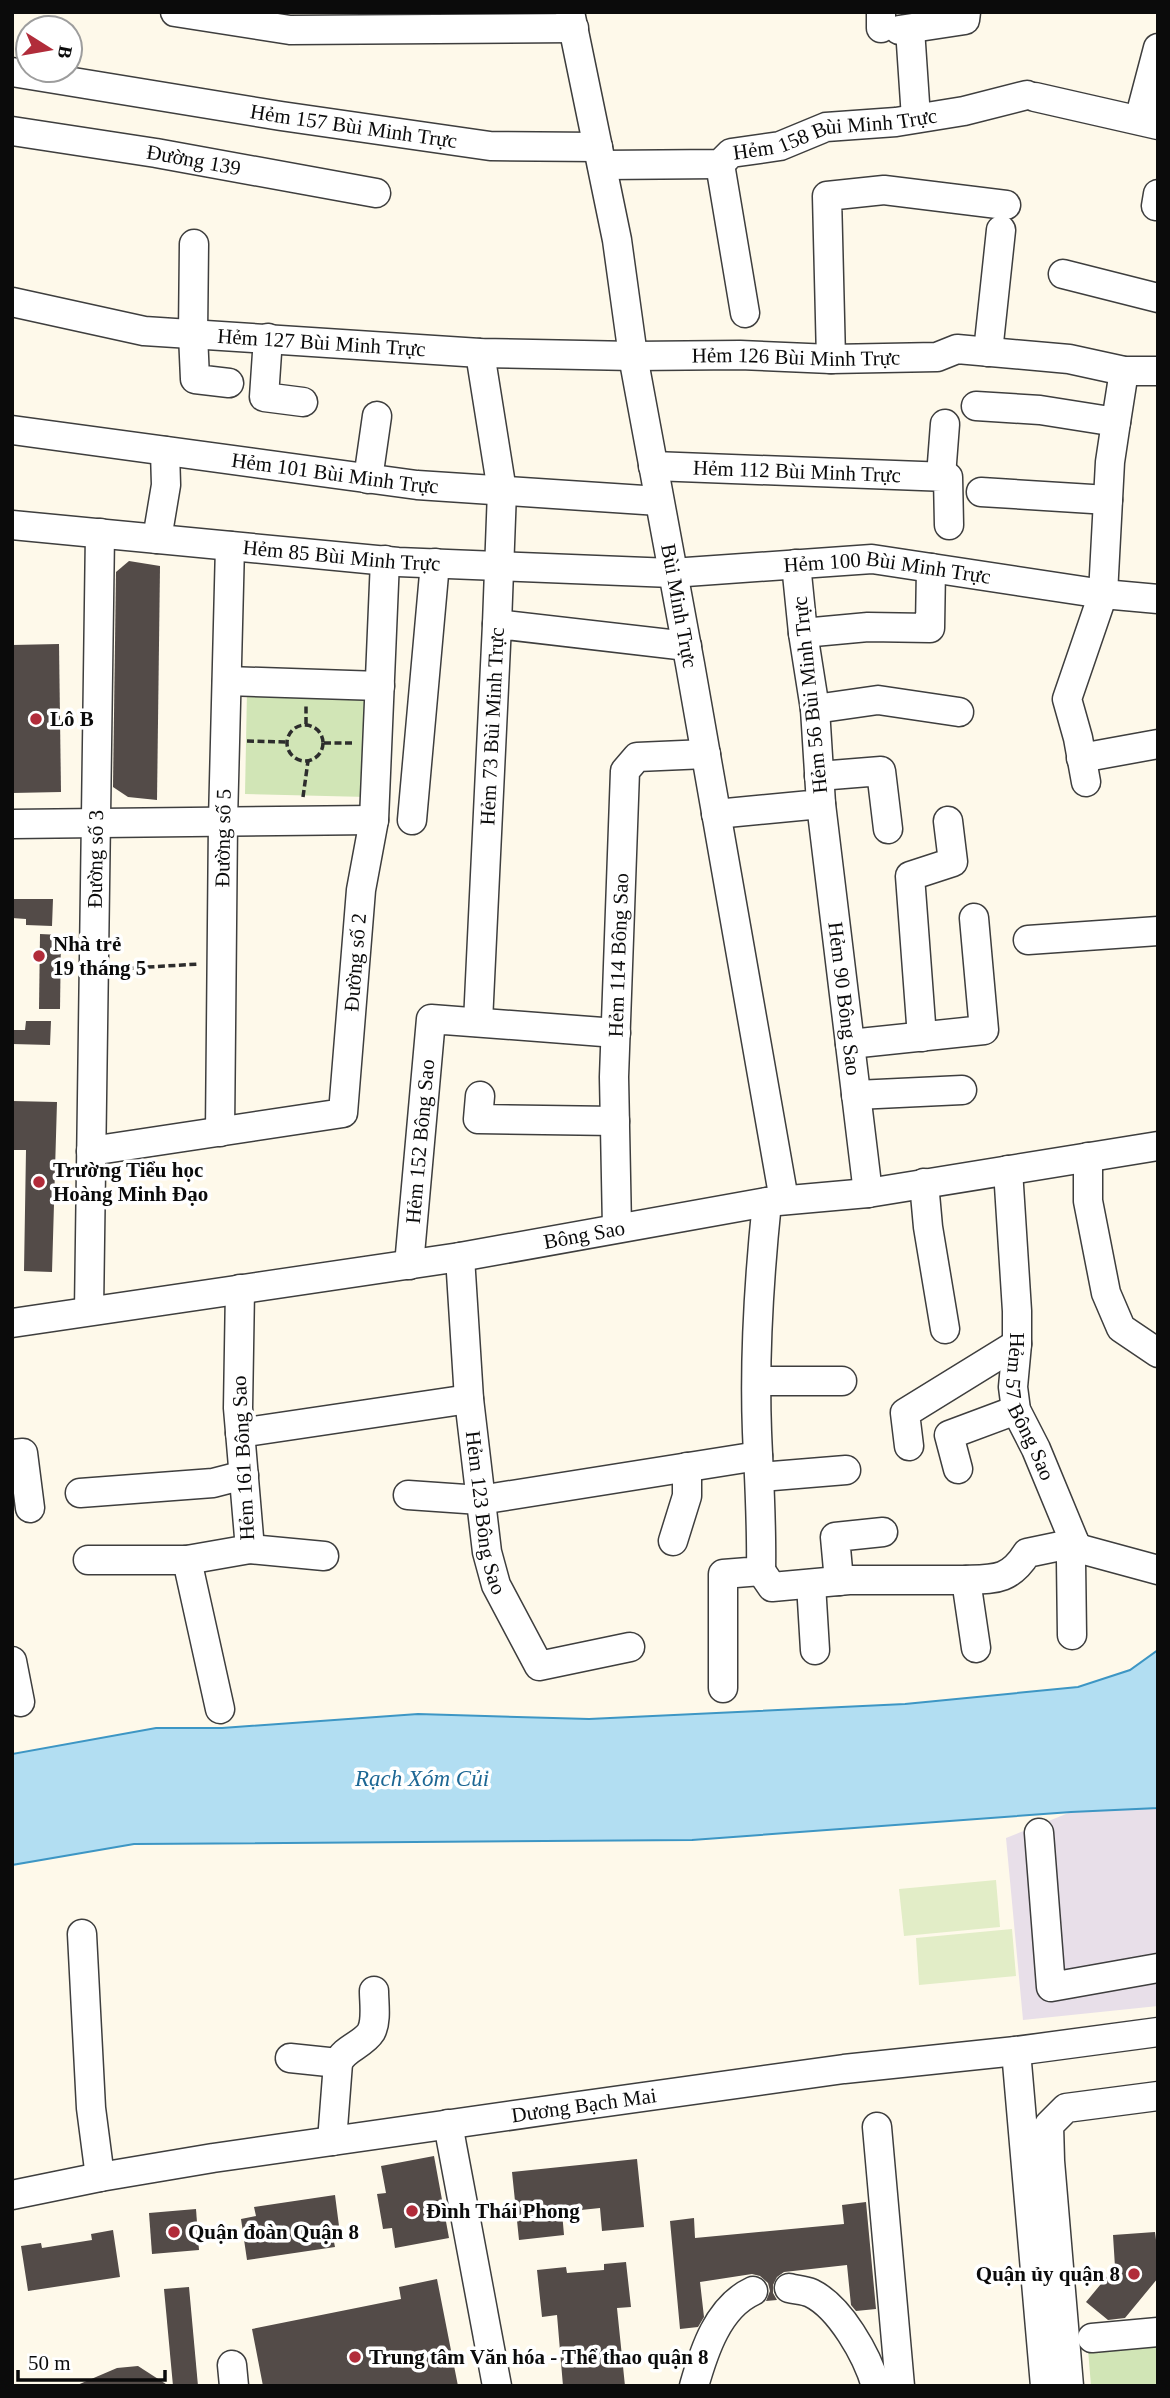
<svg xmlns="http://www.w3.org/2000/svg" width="1170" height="2398" font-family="'Times New Roman',serif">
<rect width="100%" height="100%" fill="#fef9ea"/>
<polygon fill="#e8dfe9" points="1158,1792 1158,2006 1023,2020 1006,1838 1071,1812"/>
<g fill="#d1e5b6">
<polygon points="247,691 370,694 367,797 245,794"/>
<polygon points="1158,2343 1158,2386 1091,2386 1088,2349"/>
</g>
<g fill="#e2edc7">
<polygon points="996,1880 1000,1927 904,1936 899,1889"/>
<polygon points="1012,1929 1016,1976 919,1985 916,1938"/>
</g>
<polygon fill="#b2def2" stroke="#3d96c4" stroke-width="2" points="1158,1650 1158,1808 1071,1812 692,1840 134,1844 12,1865 12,1754 156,1728 222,1728 418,1714 589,1719 905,1704 1078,1687 1130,1670"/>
<g fill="#534b48">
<polygon points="129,561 160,566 157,800 128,797 113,787 116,572"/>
<polygon points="59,644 61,792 12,793 12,645"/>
<polygon points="12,899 53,899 52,926 26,925 26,919 12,918"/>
<polygon points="40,934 61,935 60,1009 39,1009"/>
<polygon points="26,1021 51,1021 50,1045 12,1044 12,1030 25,1030"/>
<polygon points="12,1101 57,1102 52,1272 24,1271 26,1150 12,1150"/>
<polygon points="434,2156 449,2238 395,2248 392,2228 383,2229 377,2194 386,2193 381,2166"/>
<polygon points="637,2159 644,2227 602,2231 600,2208 562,2212 564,2235 519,2240 512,2172"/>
<polygon points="335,2195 339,2226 331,2227 335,2247 247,2260 241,2219 256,2216 254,2207"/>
<polygon points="866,2202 876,2309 856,2311 851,2305 847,2265 784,2272 777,2277 773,2285 773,2293 777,2300 766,2301 770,2291 768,2283 760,2276 752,2274 700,2282 704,2317 698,2327 680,2329 670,2221 694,2218 695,2238 844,2224 842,2205"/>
<polygon points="196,2209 199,2250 152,2254 149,2213"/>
<polygon points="113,2230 120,2277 28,2291 21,2246 41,2243 42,2248 92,2240 91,2234"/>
<polygon points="1155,2232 1156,2240 1158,2240 1158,2278 1125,2318 1108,2320 1086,2302 1115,2267 1113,2235"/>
<polygon points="626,2262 631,2307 617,2308 625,2386 563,2386 557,2315 542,2317 537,2270 566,2267 567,2273 604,2270 604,2264"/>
<polygon points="437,2279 458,2386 263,2386 252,2329 401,2299 399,2287"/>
<polygon points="189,2287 198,2386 173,2386 164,2289"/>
<polygon points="138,2366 169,2386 75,2386 117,2368"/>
</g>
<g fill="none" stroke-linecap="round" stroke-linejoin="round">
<g stroke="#3e3e3e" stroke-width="31">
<g id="minor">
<polyline points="175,12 290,30 574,28"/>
<path id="s1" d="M 570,12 L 617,240 L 633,356 L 690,664 L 784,1200"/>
<polyline points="881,28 881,12"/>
<polyline points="910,29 916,118"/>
<polyline points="899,30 965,20 966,12"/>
<path id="s2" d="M 12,72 L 281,116 L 490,146 L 598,147"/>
<polyline points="1035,97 1158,125"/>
<polyline points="1139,120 1158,48"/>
<path id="s3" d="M 12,131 L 156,153 L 376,193"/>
<polyline points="720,164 745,313"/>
<path id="s4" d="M 602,165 L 720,164 L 731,153 L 780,146 L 826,127 L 896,122 L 964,111 L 1027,95"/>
<polyline points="1156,206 1158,194"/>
<polyline points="194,244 193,334 195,379 229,383"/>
<polyline points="1063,274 1158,298"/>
<path id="s5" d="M 12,302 L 144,331 L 480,353 L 633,356 L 740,355 L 831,359 L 937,357 L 957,349 L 1069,359 L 1124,371 L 1158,371"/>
<polyline points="268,338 264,397 303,402"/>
<polyline points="988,352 1001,230"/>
<polyline points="480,353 502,491 497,624"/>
<polyline points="831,359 827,196 884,190 1006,205"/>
<polyline points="976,406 1040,410 1116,422 1124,371"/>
<path id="s6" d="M 12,430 L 417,485 L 659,501"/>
<path id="s7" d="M 653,466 L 948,477 L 949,525"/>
<polyline points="941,476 945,424"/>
<polyline points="368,479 377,416"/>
<polyline points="981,492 1108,500"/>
<path id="s8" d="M 12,525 L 398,562 L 672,573 L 872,559 L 1103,594 L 1158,599"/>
<polyline points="157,539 166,485 165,451"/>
<polyline points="803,633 868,627 930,628 931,568"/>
<polyline points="227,681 380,686"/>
<polyline points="815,709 878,700 959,712"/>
<polyline points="1081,758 1158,744"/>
<polyline points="819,776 881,771 888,829"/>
<polyline points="1086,782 1078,738 1067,699 1103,594 1110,462 1116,422"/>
<path id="s9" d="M 821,804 L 868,1193"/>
<polyline points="716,814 821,804 815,709 803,633 796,564"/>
<polyline points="412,820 435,563"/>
<polyline points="12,824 374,820"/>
<polyline points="1028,940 1158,931"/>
<path id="s10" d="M 478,1022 L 497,624 L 687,646"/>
<polyline points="922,1037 910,876 953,862 948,821"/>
<polyline points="850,1044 984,1030 974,918"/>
<polyline points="856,1095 962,1090"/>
<polyline points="480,1096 478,1119 615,1121"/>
<path id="s11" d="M 220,1132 L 223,821 L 230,546"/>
<path id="s12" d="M 91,1151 L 343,1113 L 361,890 L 374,820 L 385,560"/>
<polyline points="1088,1157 1088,1201 1106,1293 1121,1328 1158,1353"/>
<path id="s13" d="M 1008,1170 L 1017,1311 L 1017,1344 L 1013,1387 L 1016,1410 L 1036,1449 L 1077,1548 L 1071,1561 L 1072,1635"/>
<polyline points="924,1183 928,1227 945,1329"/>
<path id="s14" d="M 617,1228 L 614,1077 L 625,771 L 637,757 L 706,754"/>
<path id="s15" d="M 460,1257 L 469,1399 L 487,1552 L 496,1585 L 539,1666 L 630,1647"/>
<path id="s16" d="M 409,1265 L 431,1019 L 616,1033"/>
<path id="s17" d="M 89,1311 L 100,533"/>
<path id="s18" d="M 12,1323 L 460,1257 L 767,1202 L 868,1193 L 1158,1146"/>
<polyline points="757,1381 842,1381"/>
<polyline points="240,1433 469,1399"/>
<polyline points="909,1446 905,1413 1017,1344"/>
<polyline points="12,1454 23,1453 30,1508"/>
<polyline points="958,1469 949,1435 1016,1410"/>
<polyline points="760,1477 846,1470"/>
<polyline points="80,1493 213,1483 244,1475"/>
<polyline points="408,1495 480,1500 758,1456"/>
<polyline points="673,1541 687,1496 687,1467"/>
<polyline points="1077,1548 1158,1570"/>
<polyline points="250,1549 324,1556"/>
<polyline points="88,1560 187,1560 250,1549 238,1408 240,1289"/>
<polyline points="187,1560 220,1709"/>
<polyline points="761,1571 772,1587 849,1580 966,1580 976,1648"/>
<path d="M 966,1580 C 996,1579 1010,1580 1027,1553 L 1075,1543"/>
<polyline points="839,1581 835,1537 883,1532"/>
<polyline points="811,1584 815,1650"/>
<polyline points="12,1661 20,1702"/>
<path d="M 723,1688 L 723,1574 L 761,1571 C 762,1524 759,1479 757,1432 C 754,1355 759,1279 767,1202"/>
<polyline points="1039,1833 1051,1987 1158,1968"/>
<polyline points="82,1934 91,2108 100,2177"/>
<polyline points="1016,2051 1045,2386"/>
<polyline points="290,2058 338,2063"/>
<polyline points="448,2124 497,2386"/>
<polyline points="877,2127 900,2386"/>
<path d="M 332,2141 L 338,2063 C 344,2048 363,2045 371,2032 C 377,2021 374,2003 374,1991"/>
<path id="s19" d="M 12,2195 L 100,2177 L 213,2158 L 571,2107 L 844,2069 L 1016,2051 L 1158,2032"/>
<path d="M 789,2288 C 796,2290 804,2290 811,2293 C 840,2307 867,2355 876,2386"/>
<polyline points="1092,2338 1158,2332"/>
<polyline points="232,2365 234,2386"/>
<path d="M 694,2386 C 704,2351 718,2307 753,2291"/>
<polyline points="1069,2386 1050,2161 1049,2125 1066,2108 1158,2096"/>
</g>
</g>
<g stroke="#2d2d2d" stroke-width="3.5" stroke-dasharray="7 3.5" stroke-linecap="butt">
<polyline points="306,724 306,705"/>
<circle cx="305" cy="743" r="18"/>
<polyline points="247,741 287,742"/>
<polyline points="324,743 353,743"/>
<polyline points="303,797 308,761"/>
<polyline points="116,969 199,964"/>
</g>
<use href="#minor" stroke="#fff" stroke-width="28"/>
</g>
<g fill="#b12c3a" stroke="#fff" stroke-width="2.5">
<circle cx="36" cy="719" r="7"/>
<circle cx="39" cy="956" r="7"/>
<circle cx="39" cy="1182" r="7"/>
<circle cx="412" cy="2211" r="7"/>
<circle cx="174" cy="2232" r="7"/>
<circle cx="1134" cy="2274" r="7"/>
<circle cx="355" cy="2357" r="7"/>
</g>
<g text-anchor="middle" stroke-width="7" stroke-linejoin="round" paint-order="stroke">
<g font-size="21" fill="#0b0b0b" stroke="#fff">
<text dy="7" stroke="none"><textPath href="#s2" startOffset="346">Hẻm 157 Bùi Minh Trực</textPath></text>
<text dy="7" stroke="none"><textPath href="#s4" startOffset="240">Hẻm 158 Bùi Minh Trực</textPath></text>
<text dy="7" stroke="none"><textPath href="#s3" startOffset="184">Đường 139</textPath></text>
<text dy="7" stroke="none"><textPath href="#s5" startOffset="313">Hẻm 127 Bùi Minh Trực</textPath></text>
<text dy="7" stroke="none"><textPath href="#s5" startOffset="788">Hẻm 126 Bùi Minh Trực</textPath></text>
<text dy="7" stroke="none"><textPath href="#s7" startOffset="144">Hẻm 112 Bùi Minh Trực</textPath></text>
<text dy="7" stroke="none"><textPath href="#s6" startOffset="326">Hẻm 101 Bùi Minh Trực</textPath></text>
<text dy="7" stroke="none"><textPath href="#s8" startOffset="331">Hẻm 85 Bùi Minh Trực</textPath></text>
<text dy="7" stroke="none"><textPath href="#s8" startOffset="878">Hẻm 100 Bùi Minh Trực</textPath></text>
<text dy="7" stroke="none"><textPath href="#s1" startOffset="604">Bùi Minh Trực</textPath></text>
<text transform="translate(810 695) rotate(-96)" y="7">Hẻm 56 Bùi Minh Trực</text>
<text dy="7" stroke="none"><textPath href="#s10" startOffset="296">Hẻm 73 Bùi Minh Trực</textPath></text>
<text dy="7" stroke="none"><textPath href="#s11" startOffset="294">Đường số 5</textPath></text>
<text dy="7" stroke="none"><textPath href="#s17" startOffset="452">Đường số 3</textPath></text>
<text dy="7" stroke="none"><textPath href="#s14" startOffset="273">Hẻm 114 Bông Sao</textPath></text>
<text dy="7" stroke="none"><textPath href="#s12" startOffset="406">Đường số 2</textPath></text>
<text dy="7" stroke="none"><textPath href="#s9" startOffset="196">Hẻm 90 Bông Sao</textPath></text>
<text dy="7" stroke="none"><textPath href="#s16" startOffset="124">Hẻm 152 Bông Sao</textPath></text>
<text dy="7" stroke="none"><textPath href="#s18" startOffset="579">Bông Sao</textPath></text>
<text dy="7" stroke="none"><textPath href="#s13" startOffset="240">Hẻm 57 Bông Sao</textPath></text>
<text transform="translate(243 1458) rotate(-93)" y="7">Hẻm 161 Bông Sao</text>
<text dy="7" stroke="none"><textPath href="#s15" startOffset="257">Hẻm 123 Bông Sao</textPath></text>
<text dy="7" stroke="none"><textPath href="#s19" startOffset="579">Dương Bạch Mai</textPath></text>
</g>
<g font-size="21" font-weight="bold" fill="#0b0b0b" stroke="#fff" text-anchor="start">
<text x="50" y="726">Lô B</text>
<text x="53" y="951">Nhà trẻ<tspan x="53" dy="24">19 tháng 5</tspan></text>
<text x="53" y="1177">Trường Tiểu học<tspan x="53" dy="24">Hoàng Minh Đạo</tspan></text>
<text x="426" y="2218">Đình Thái Phong</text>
<text x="188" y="2239">Quận đoàn Quận 8</text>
<text x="1120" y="2281" text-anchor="end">Quận ủy quận 8</text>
<text x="369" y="2364">Trung tâm Văn hóa - Thể thao quận 8</text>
</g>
<g font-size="23" font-style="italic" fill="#1d6794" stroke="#fff">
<text x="422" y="1786">Rạch Xóm Củi</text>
</g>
</g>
<rect width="1170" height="2398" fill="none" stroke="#0b0b0b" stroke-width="28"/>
<g transform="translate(49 49) rotate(101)"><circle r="33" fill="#ffffff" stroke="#9d9d9d" stroke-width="2"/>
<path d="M0-5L12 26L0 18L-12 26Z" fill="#b12c3a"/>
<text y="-10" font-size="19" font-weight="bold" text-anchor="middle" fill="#0b0b0b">B</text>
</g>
<path d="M18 2370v10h147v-10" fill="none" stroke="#0b0b0b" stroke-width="3.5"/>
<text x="28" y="2370" font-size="21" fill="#0b0b0b" stroke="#ffffff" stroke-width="5" paint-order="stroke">50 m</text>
</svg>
